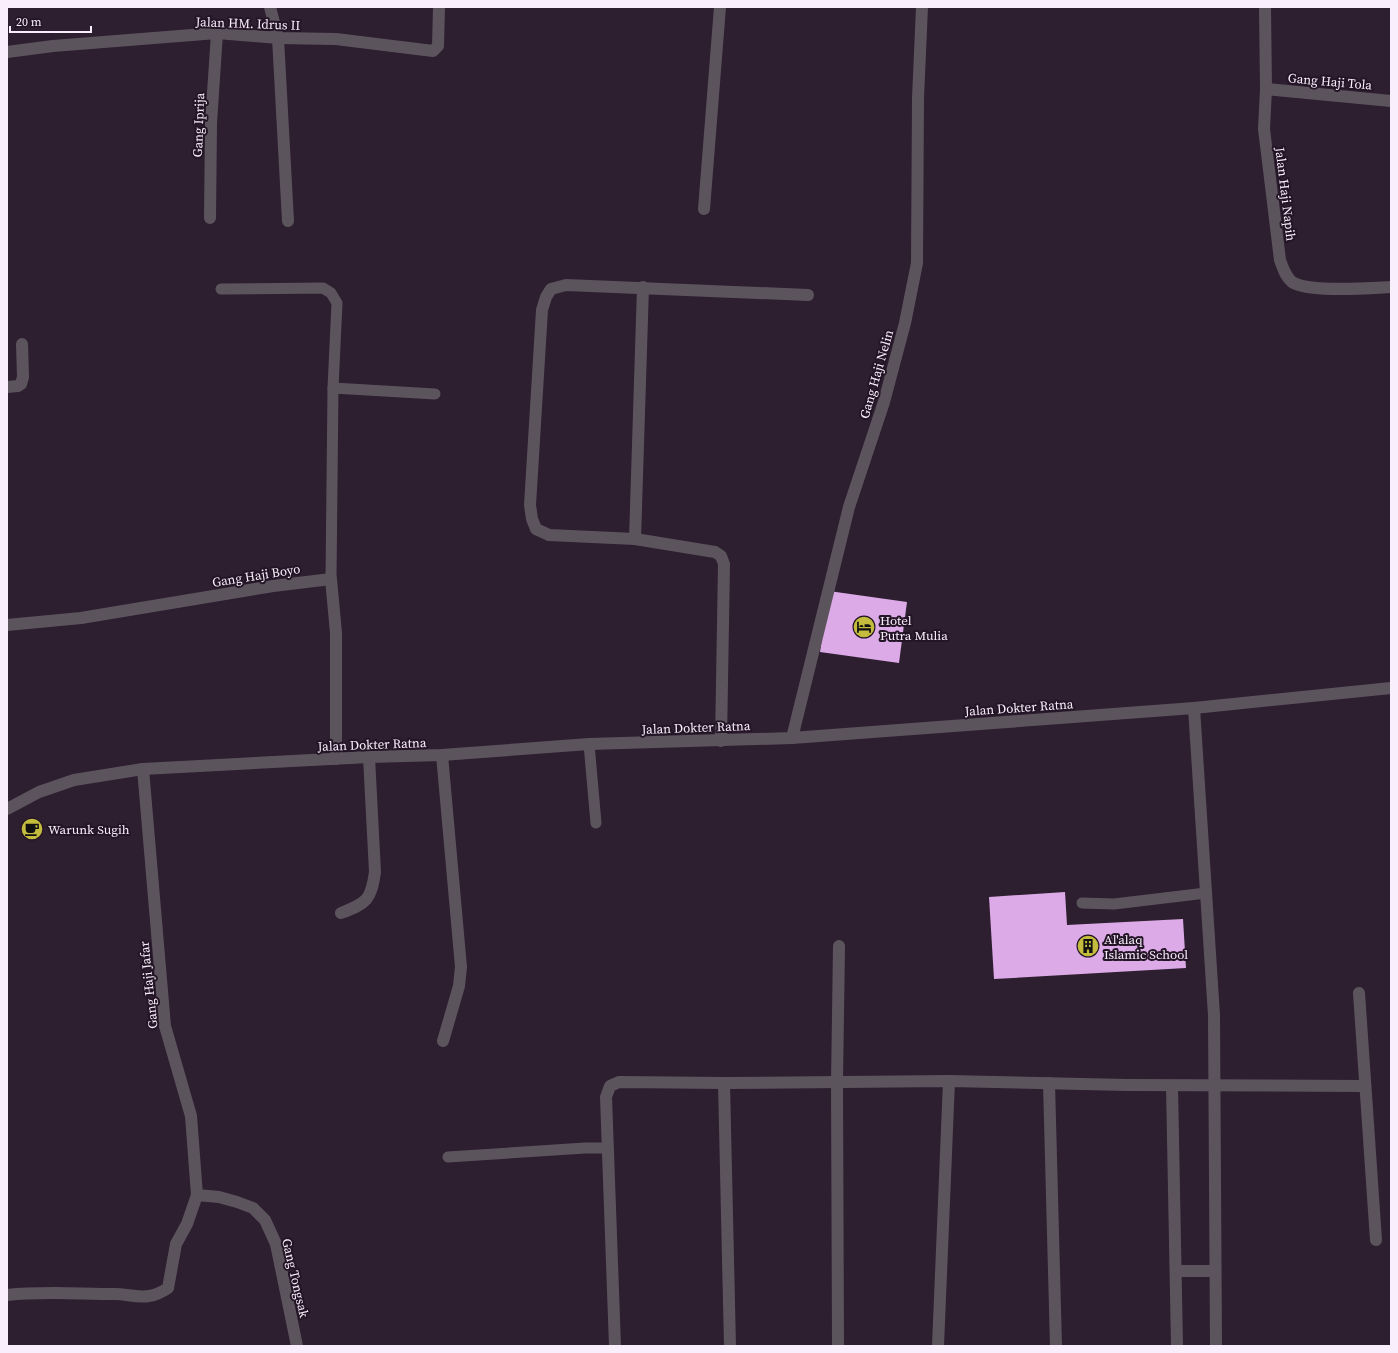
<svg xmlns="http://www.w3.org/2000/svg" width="1398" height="1353" font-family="'Source Serif 4',serif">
<rect width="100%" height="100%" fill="#2d1e30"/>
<g fill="#dcaae6">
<polygon points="829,591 907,602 899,663 820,652"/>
<polygon points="1065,892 1067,925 1183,919 1186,968 994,979 989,897"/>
</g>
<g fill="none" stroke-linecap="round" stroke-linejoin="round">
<g stroke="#5c545d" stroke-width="11">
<polyline points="221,289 323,288 331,293 337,303 333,388 331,579"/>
<polyline points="333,388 435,394"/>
<polyline points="589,744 596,823"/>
<polyline points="1082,903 1114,904 1206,893"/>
<polyline points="448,1157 585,1148 608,1148"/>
</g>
<g stroke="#5c545d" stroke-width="12">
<polyline points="270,7 278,38 288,221"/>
<path d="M 1265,7 L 1266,89 L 1264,129 L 1280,260 C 1283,268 1285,276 1292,282 C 1308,293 1370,288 1391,287"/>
<polyline points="7,52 53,46 217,33 278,38 336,39 433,51 438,46 439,7"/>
<polyline points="1266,89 1391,101"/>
<polyline points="704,209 720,7"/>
<polyline points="210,218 211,123 217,33"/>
<polyline points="7,387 18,386 21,384 23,377 22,344"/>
<polyline points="635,539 643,287"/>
<polyline points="7,625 81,618 273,586 331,579 336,633 336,759"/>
<polyline points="1194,708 1214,1015 1216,1346"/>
<polyline points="792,738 849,507 884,402 905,323 917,263 918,98 922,7"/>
<polyline points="721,741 724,564 721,556 715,552 635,539 549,535 536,529 532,519 530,505 542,310 546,297 551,289 566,285 808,295"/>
<polyline points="442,755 461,967 459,986 443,1041"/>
<path d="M 341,913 C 367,903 371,900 375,872 L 369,757"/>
<polyline points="1359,993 1376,1240"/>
<polyline points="724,1083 730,1346"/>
<polyline points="1049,1083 1056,1346"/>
<polyline points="1172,1086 1177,1346"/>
<polyline points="197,1195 219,1197 237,1202 253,1208 265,1220 276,1244 297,1346"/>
<polyline points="1176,1271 1215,1271"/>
<path d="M 7,1295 C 43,1291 79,1294 115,1294 C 126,1294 138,1298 149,1296 C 157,1295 162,1292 168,1288 L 176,1244 L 187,1224 L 197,1195 L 191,1116 L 165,1026 L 143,769"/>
<polyline points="615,1346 606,1097 610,1086 619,1082 724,1083 949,1081 1127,1085 1365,1086"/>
<polyline points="838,1346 837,1082 839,946"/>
<polyline points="938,1346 949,1081"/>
</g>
<polyline stroke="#5c545d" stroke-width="12" points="7,809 39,792 74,780 143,769 369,757 442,755 589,744 792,738 1194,708 1391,688"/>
</g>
<defs>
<g id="hotel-disc" transform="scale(1.15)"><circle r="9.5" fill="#c4bc3d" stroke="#231426"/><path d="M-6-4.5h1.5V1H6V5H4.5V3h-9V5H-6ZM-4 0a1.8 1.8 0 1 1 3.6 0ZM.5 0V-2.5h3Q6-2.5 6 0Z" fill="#111"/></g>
<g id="cafe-disc" transform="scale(1.15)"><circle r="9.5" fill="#c4bc3d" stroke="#231426"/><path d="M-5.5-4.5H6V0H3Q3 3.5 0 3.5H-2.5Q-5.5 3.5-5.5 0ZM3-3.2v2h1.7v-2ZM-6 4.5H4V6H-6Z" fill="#111"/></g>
<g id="building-disc" transform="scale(1.15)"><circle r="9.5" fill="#c4bc3d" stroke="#231426"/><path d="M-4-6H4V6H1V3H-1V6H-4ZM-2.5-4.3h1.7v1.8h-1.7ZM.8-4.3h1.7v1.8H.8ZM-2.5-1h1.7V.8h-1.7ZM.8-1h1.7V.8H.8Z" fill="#111"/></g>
</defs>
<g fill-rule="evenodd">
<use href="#hotel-disc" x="864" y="627"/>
<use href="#cafe-disc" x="32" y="829"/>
<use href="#building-disc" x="1088" y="946"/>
</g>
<g text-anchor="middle" stroke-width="4" stroke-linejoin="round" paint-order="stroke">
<g font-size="13" fill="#f9eefb" stroke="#231426">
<text transform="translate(248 23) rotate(2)" y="5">Jalan HM. Idrus II</text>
<text transform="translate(1330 81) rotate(5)" y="5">Gang Haji Tola</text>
<text transform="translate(198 125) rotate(-88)" y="5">Gang Iprija</text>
<text transform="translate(1286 194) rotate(83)" y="5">Jalan Haji Napih</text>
<text transform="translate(876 374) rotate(-74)" y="5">Gang Haji Nelin</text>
<text transform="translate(256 575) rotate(-9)" y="5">Gang Haji Boyo</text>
<text transform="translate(1019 707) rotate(-4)" y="5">Jalan Dokter Ratna</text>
<text transform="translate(696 727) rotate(-2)" y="5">Jalan Dokter Ratna</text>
<text transform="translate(372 744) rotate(-2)" y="5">Jalan Dokter Ratna</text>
<text transform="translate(148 985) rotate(-96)" y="5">Gang Haji Jafar</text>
<text transform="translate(296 1278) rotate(77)" y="5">Gang Tongsak</text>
</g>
<g font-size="13" fill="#f9eefb" stroke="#231426" text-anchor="start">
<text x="880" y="625">Hotel<tspan x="880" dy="15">Putra Mulia</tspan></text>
<text x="48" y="834">Warunk Sugih</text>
<text x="1104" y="944">Al'alaq<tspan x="1104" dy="15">Islamic School</tspan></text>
</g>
</g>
<rect width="1398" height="1353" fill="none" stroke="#f9eefb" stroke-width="16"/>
<path d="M10 26v6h81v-6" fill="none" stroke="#f9eefb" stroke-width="2"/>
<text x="16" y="26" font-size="12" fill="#f9eefb" stroke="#231426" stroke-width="3" paint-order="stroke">20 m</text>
</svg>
